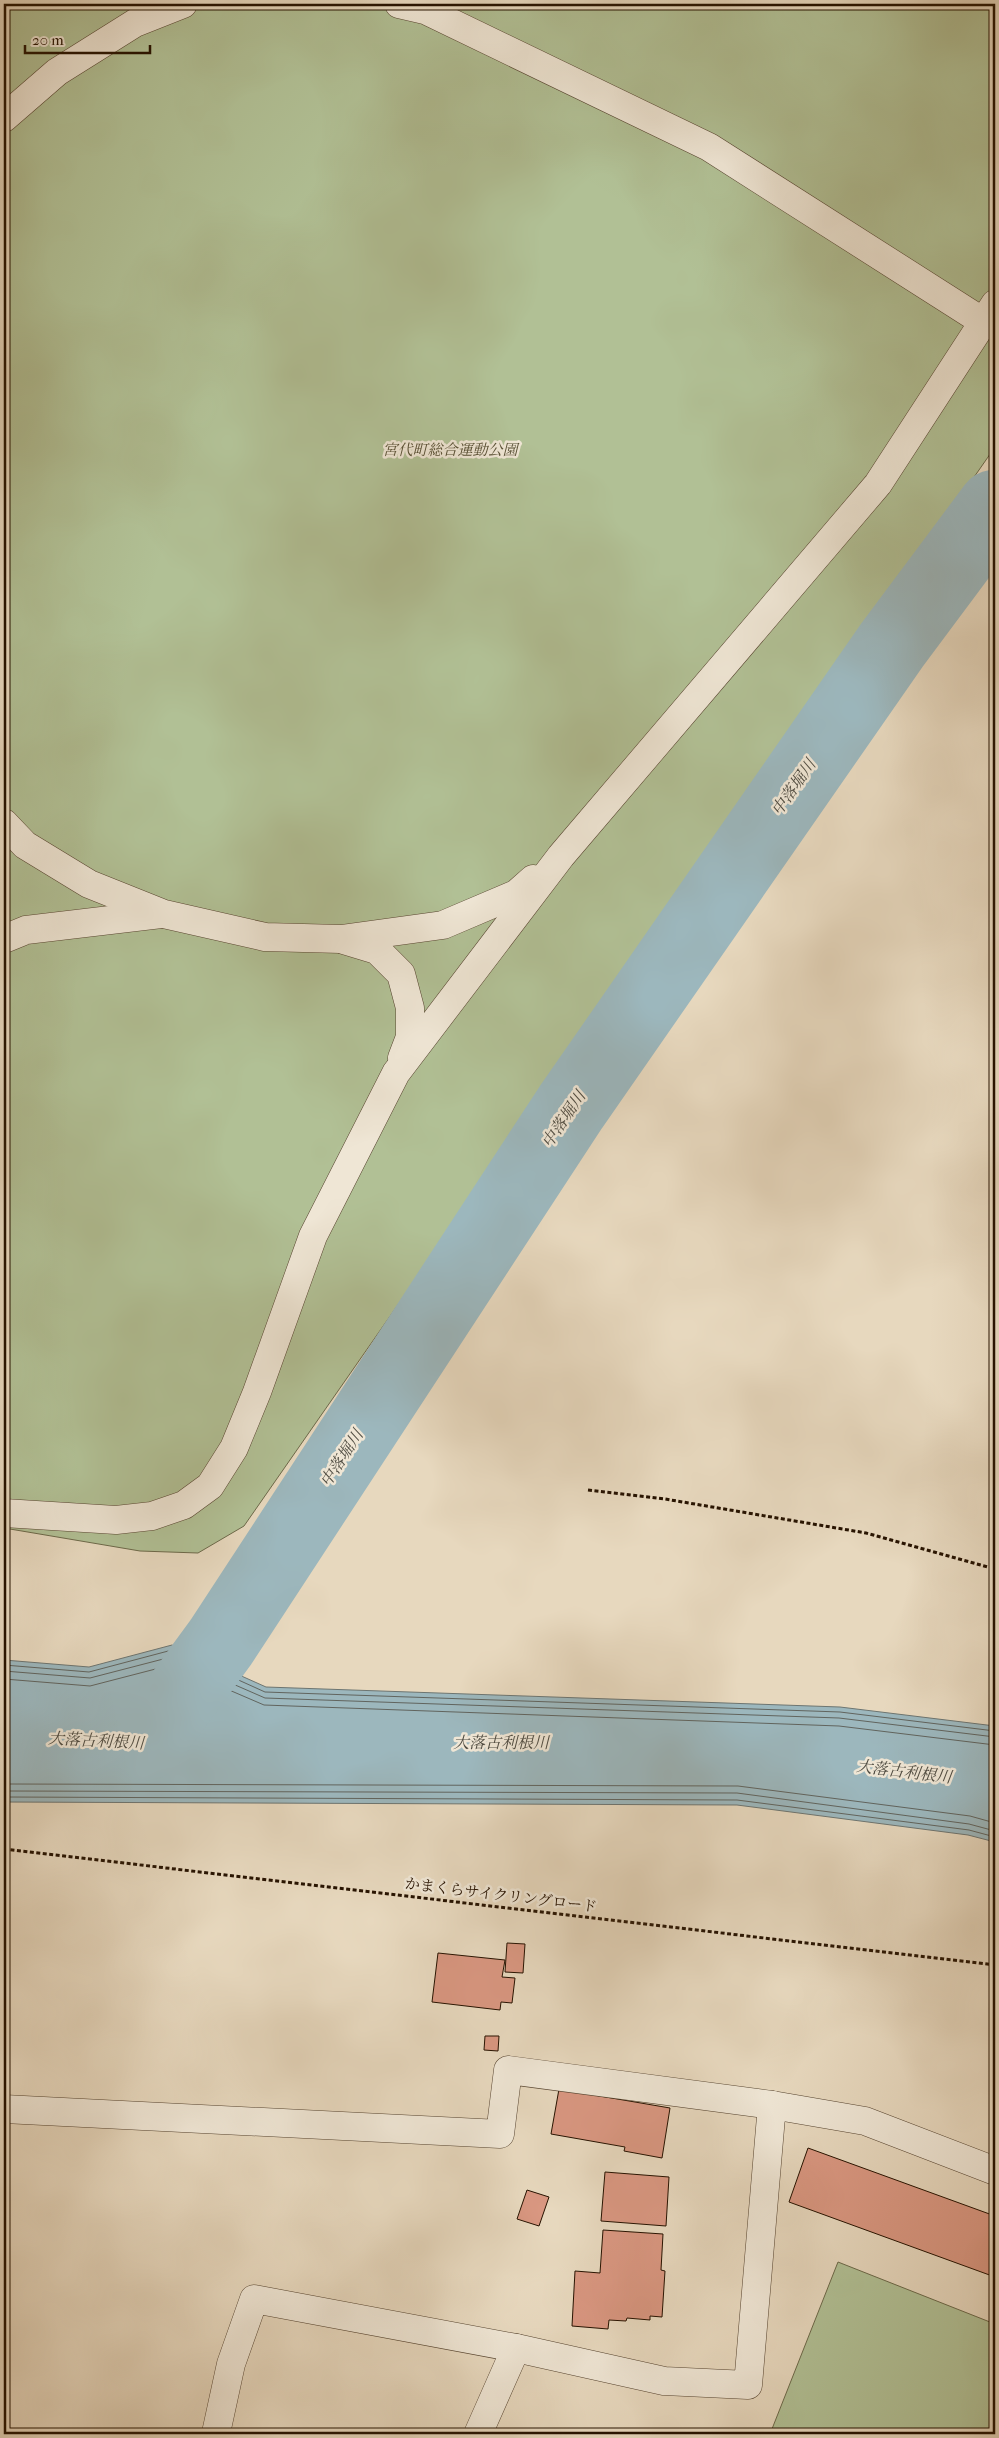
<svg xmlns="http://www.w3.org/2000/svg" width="999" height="2438" font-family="'IM FELL French Canon','Noto Serif JP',serif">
<rect width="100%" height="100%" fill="#e7d8be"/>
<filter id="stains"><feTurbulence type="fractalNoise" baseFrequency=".004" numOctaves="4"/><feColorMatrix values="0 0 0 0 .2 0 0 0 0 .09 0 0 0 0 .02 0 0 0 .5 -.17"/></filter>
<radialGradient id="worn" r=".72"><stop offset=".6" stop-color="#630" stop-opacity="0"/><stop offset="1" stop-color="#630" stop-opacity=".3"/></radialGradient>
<g fill="#b1c095" stroke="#6c694a">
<polygon points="4,4 995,4 995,447 244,1526 198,1553 140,1551 4,1528"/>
<polygon points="838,2262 995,2324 995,2434 770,2434"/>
</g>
<polygon fill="#9cb7bd" stroke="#6d7571" points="172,1645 266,1687 840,1707 995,1726 995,1842 968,1835 737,1805 4,1802 4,1660 89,1667"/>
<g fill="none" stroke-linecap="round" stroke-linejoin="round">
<g stroke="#61645e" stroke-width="1">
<polyline points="4,1665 89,1672 172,1650 265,1692 840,1712 995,1731"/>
<polyline points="4,1671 90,1678 171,1657 265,1698 839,1718 995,1737"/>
<polyline points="4,1679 90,1686 171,1665 264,1705 839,1726 995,1745"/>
<polyline points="4,1784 738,1786 970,1816 995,1823"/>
<polyline points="4,1791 737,1793 969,1824 995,1831"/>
<polyline points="4,1797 737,1800 969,1830 995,1837"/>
</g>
<polyline stroke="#9cb7bd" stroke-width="75" points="147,1743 221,1642 571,1107 892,645 995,507"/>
</g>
<g fill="#d99781" stroke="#261200">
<polygon points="507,1943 525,1944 523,1973 505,1972"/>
<polygon points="438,1953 505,1960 502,1977 515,1978 512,2003 501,2002 500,2010 432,2002"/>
<polygon points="485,2036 499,2036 498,2051 484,2050"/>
<polygon points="559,2089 670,2108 662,2158 624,2151 625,2147 551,2134"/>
<polygon points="808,2148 995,2216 995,2277 789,2202"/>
<polygon points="605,2172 669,2177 666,2226 601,2221"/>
<polygon points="527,2190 549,2197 539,2226 517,2219"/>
<polygon points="603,2230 663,2234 661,2270 665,2271 662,2317 650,2316 650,2320 627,2318 626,2321 609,2320 608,2329 572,2326 575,2271 600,2273"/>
</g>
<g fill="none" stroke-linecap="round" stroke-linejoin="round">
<g stroke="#564430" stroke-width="29">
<g id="minor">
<polyline points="399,4 425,10 709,147 982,321"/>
<polyline points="4,118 57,72 135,23 183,4"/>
<polyline points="4,823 25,845 89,884 164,914 265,937 341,939 443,925 516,894 533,879"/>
<polyline points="4,939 26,930 161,914"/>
<polyline points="344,940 377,950 401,974 410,1008 410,1037 402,1058"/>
<polyline points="4,1513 116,1520 152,1516 184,1505 210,1486 234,1448 257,1392 313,1236 396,1073 561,856 878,484 995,304"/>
<polyline points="4,2109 500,2134 508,2070 772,2105"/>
<polyline points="216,2433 231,2364 254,2299 516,2348"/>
<polyline points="478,2434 516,2348 664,2381 748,2385 772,2105 865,2121 995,2171"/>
</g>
</g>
<g stroke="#261200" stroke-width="3" stroke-dasharray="4 2.5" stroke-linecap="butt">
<polyline points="588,1490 665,1499 866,1533 995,1569"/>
<polyline points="4,1849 995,1965"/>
</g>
<use href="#minor" stroke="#efe6d5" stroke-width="28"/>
</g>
<g text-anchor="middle" stroke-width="5" stroke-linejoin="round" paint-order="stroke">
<g font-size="15" font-style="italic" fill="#574f34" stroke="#efe6d5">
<text x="450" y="455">宮代町総合運動公園</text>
</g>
<g font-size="15" fill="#261200" stroke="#efe6d5">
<text transform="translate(501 1895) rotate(7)" y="5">かまくらサイクリングロード</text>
</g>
<g font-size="16" font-style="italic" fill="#4f4c42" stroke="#efe6d5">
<text transform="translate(793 787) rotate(-55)" y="6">中落堀川</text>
<text transform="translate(563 1119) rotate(-56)" y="6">中落堀川</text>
<text transform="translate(341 1458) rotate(-57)" y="6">中落堀川</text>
<text transform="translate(96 1740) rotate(3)" y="6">大落古利根川</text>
<text x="501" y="1748">大落古利根川</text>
<text transform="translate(904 1771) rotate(7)" y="6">大落古利根川</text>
</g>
</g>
<rect width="999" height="2438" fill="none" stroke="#e7d8be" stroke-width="20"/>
<rect x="5" y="5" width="989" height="2428" fill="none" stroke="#261200" stroke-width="2.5"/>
<rect x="10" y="10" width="979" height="2418" fill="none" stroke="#261200"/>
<path d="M25 45v8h125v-8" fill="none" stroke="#261200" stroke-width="2.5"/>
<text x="32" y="45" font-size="15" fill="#261200" stroke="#efe6d5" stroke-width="4" paint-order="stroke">20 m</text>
<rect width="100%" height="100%" filter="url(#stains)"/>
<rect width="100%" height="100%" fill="url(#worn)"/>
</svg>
